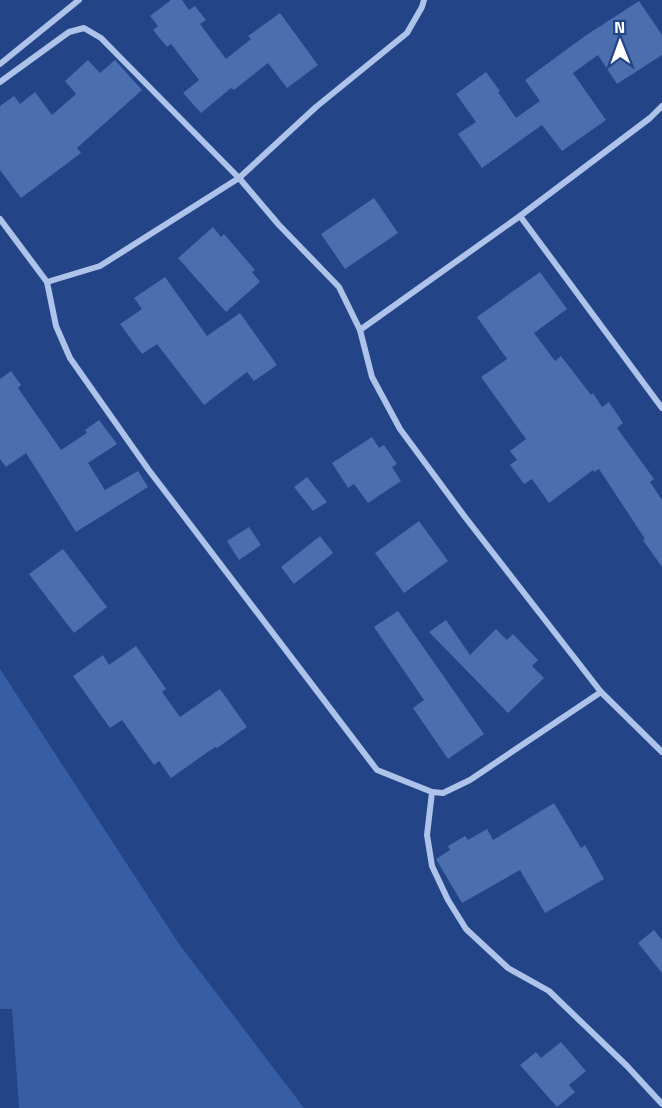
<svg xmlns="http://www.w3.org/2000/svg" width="662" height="1108" font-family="'Titillium Web',sans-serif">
<rect width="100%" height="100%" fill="#234487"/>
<polygon fill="#375da4" points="0,669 179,944 304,1108 19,1108 12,1009 0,1009"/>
<g fill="#4b6eaf">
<polygon points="171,0 182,0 189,10 195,6 206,20 200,24 226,59 251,39 248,36 280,13 318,65 287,88 268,63 234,90 231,88 201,113 183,93 199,80 171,44 167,47 153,30 158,26 150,16"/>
<polygon points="639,1 662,35 662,55 617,84 598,55 573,73 606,120 562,151 542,125 482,168 458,134 476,122 456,94 486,72 500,91 498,92 516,118 540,101 525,80 585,36"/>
<polygon points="88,60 100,73 115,60 142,90 77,148 81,153 21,198 0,170 0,106 14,96 20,104 35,92 52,115 76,94 65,81"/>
<polygon points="374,198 398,233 345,269 321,234"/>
<polygon points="213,227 221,237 224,234 255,270 252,272 260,282 226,312 178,258"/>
<polygon points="540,272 567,309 534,333 555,361 561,356 591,395 593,393 602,407 609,402 623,423 617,428 654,479 650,482 662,500 662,567 643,540 645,539 599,469 594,472 593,470 549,503 532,479 524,484 510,465 517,460 510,451 526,439 481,377 507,359 477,317"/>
<polygon points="165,277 207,336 240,313 277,365 254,381 247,372 204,405 157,344 142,354 120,324 142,309 134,298"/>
<polygon points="11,371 21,385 18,388 61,450 87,433 85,430 99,420 117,444 88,463 105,490 138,471 148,487 76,532 26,453 6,467 0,459 0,379"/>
<polygon points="372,437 379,448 384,445 397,464 392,467 401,481 368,503 354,484 348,488 332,463"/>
<polygon points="307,477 327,502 313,511 294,487"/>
<polygon points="419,521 448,561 404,593 375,553"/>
<polygon points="249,527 261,545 239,560 227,541"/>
<polygon points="320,536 333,553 294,584 281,567"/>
<polygon points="63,549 107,607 74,633 29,574"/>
<polygon points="398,611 484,734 448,759 413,708 424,700 374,627"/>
<polygon points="446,620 470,655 496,629 507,640 513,634 538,660 532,666 544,678 508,713 429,632"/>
<polygon points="136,646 166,689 162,692 180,717 220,689 247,727 217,748 215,747 171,778 159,761 154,765 122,720 110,728 73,676 103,655 109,665"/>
<polygon points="554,803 581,848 585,845 604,879 545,913 520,870 462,903 436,859 450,850 448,846 465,836 468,840 487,829 493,840"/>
<polygon points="654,930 662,940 662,973 638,943"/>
<polygon points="561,1042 586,1071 569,1085 575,1092 557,1107 520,1065 536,1052 541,1058"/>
</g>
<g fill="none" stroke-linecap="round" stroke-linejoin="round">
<g stroke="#aec3e9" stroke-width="6">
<polyline points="0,64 79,0"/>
<polyline points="0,82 69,32 84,28 101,38 239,178 279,225 339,287 360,330 372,377 400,429 465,517 601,692 662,752"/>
<polyline points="520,216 662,408"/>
<polyline points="0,219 47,282 56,326 70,358 148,469 377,770 432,792 443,793 470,780 601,692"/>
<polyline points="47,282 100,266 239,178 316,107 407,33 422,7 424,0"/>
<polyline points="360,330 520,216 650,118 662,106"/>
<polyline points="432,792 427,835 432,866 448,900 466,929 508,968 549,991 627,1066 662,1104"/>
</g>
</g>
<g transform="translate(620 42) rotate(359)" stroke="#234487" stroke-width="4.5" paint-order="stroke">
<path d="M0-4.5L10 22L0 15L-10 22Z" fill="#ffffff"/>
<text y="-9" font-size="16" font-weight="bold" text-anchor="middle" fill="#ffffff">N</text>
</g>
</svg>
